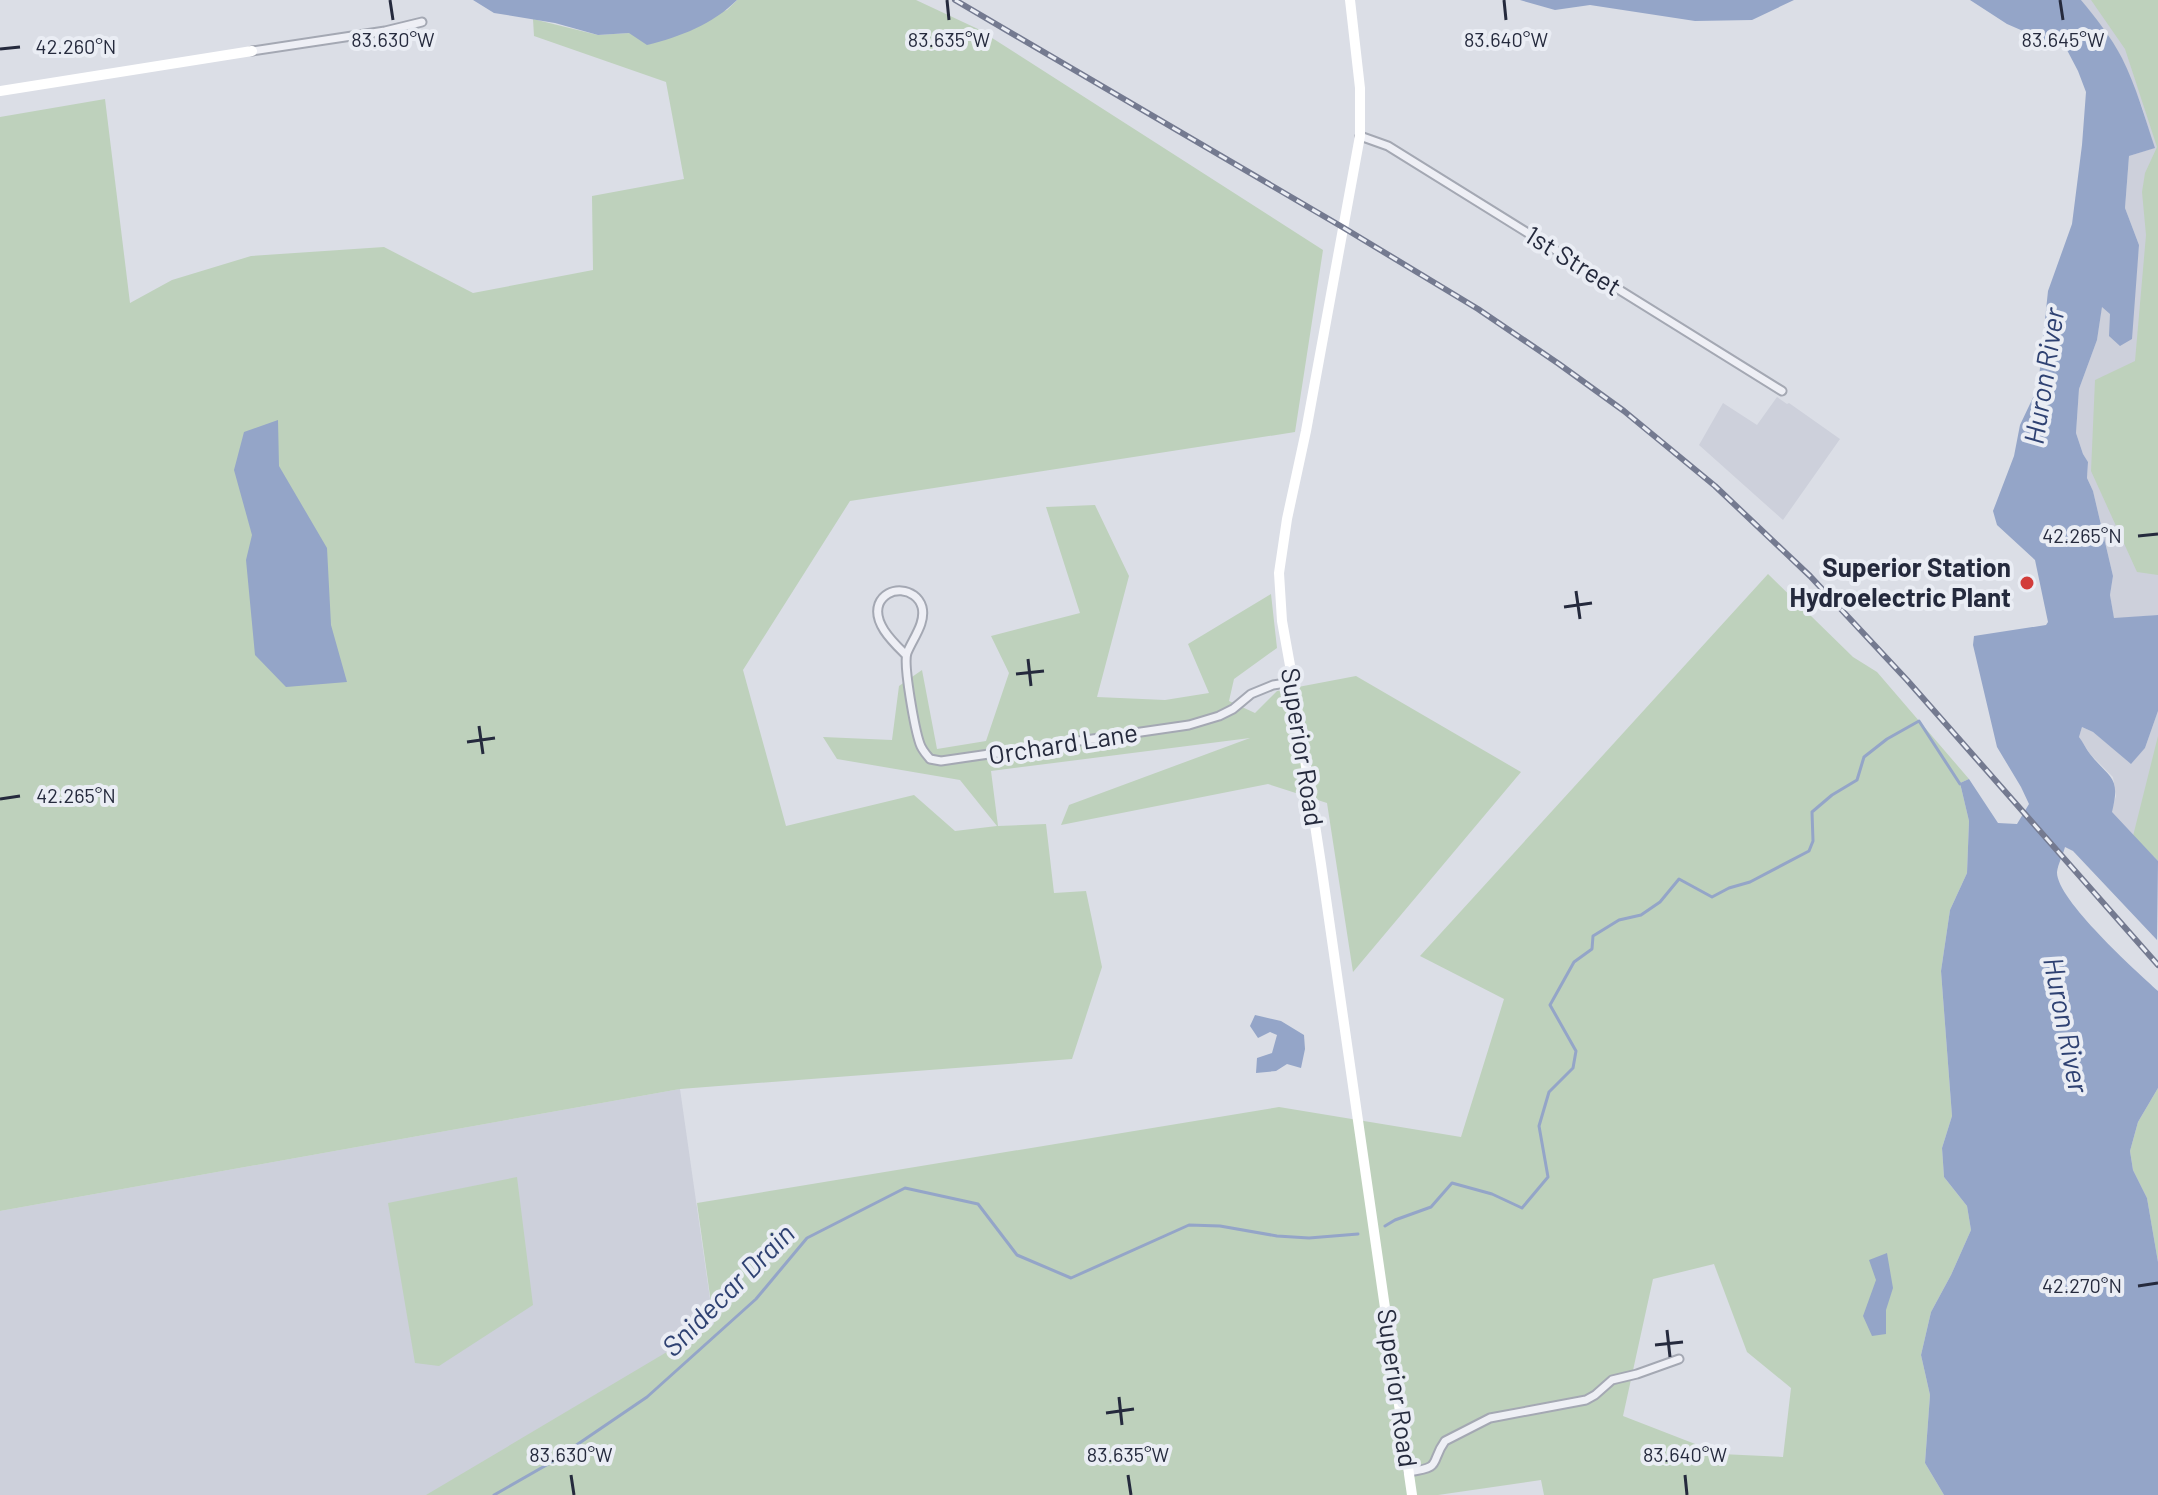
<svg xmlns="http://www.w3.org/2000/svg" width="2158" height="1495" font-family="Barlow,sans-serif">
<rect width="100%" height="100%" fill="#dbdee6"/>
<g fill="#cdd0db">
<polygon points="2081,0 2158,0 2158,615 2114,619 2110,595 2113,576 2093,491 2087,478 2088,462 2083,454 2076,433 2079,389 2097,340 2102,306 2110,313 2135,287 2139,245 2125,208 2129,156 2154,148 2142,107 2122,58 2109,37"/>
<polygon points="1777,397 1787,404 1789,403 1840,439 1783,520 1699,445 1723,403 1757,425"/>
<polygon points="2158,711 2158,861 2111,812 2116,796 2113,777 2090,754 2079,737 2082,727 2093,732 2131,763 2145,748"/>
<polygon points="680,1089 738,1495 0,1495 0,1211"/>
</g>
<g fill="#bed1bc" fill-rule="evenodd">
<polygon points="737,0 916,0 978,29 1323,250 1295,432 850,501 743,670 786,826 914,795 955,831 997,826 960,780 837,759 823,737 892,740 899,686 922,670 937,749 986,741 1009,673 991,636 1080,613 1046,507 1095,505 1129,576 1097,697 1165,700 1209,693 1188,644 1271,594 1277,648 1234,679 1229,701 1255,713 1277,691 1356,676 1521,772 1353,972 1327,803 1268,784 1061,825 1069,805 1250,738 991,771 998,826 1046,824 1054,893 1086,891 1102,967 1072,1059 680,1089 0,1211 0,117 105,99 130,303 172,280 251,256 384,247 473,293 593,270 592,196 684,179 666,82 534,36 533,19 598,35 629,33 727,10"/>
<polygon points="2091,0 2158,0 2158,575 2137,572 2091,471 2095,380 2135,361 2146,235 2142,192 2145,173 2157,147 2125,49"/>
<path d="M 1768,574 L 1853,657 L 1877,672 L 1969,779 L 1960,783 L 1969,821 L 1967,873 L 1950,910 L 1941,971 L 1952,1116 L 1942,1148 L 1944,1177 L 1967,1206 L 1971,1230 L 1951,1275 L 1931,1312 L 1921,1355 L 1930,1395 L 1925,1463 L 1944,1495 L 1544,1495 L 1541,1480 L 1438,1495 L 426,1495 L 714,1324 L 697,1203 L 1279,1107 L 1461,1137 L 1504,999 L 1420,956 ZM 1714,1264 L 1747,1352 L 1791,1388 L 1783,1457 L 1721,1454 L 1623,1416 L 1653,1279 Z"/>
<polygon points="2158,736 2158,861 2133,836"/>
<polygon points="2158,1088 2158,1262 2147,1198 2133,1170 2130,1151 2138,1122"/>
<polygon points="517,1177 533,1305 439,1366 415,1363 388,1203"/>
</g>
<g fill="#94a5c8">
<path d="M 473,0 L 737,0 C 713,24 680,37 647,45 L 629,33 L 598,35 L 555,23 L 494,13 Z"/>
<polygon points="1520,0 1794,0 1752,20 1695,21 1590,5 1555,10"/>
<path d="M 1970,0 L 2081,0 C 2096,18 2111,37 2122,58 C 2136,86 2145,118 2155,148 L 2129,156 L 2125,208 L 2139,245 L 2132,339 L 2120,346 L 2109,336 L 2110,314 L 2102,307 L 2097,340 L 2079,389 L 2076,433 L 2083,454 L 2088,462 L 2087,478 L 2093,491 L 2113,576 L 2110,595 L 2114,618 L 2158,615 L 2158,711 L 2145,748 L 2131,764 L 2093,732 L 2082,727 L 2079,737 C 2083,742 2086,749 2090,754 C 2110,779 2121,776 2112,812 L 2158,861 L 2157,940 L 2073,851 L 2065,847 C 2063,855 2058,864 2057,872 C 2056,899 2136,971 2158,991 L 2158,1088 L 2138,1122 L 2130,1151 L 2133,1170 L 2147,1198 L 2158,1262 L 2158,1495 L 1944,1495 L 1925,1463 L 1930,1395 L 1921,1355 L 1931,1312 L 1951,1275 L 1971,1230 L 1967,1206 L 1944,1177 L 1942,1148 L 1952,1116 L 1941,971 L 1950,910 L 1967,873 L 1969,821 L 1960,783 L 1969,779 L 1998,823 L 2017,824 L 2029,804 L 2021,787 L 1997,747 L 1973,645 L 1974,636 L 2046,625 L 2048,622 L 2035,560 L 1997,525 L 1993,511 L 2014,456 L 2020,425 L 2038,387 L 2048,291 L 2072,224 L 2082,145 L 2086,92 L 2078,71 L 2067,50 L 2007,24 Z"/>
<polygon points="278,420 279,466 327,548 331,625 347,682 286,687 255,655 246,560 252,535 234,470 244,432"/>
<polygon points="1255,1015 1281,1021 1304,1035 1305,1049 1301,1068 1287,1064 1276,1071 1256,1073 1257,1058 1272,1053 1277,1035 1270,1032 1258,1038 1250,1026"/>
<polygon points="1887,1253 1893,1288 1886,1310 1886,1334 1872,1336 1863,1316 1876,1280 1869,1260"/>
</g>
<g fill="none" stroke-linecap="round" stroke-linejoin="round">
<g stroke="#94a5c8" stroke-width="3">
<polyline points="1385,1226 1395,1220 1431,1207 1452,1183 1492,1194 1522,1208 1548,1177 1539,1126 1549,1092 1573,1068 1576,1051 1550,1005 1574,962 1592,949 1593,936 1619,920 1641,915 1660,902 1679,879 1712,897 1729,888 1750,882 1809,851 1813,841 1812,812 1832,795 1857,780 1864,757 1887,739 1919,721 1960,784"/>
<polyline points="494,1495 550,1463 647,1397 756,1299 807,1238 905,1188 978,1204 1017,1255 1071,1278 1189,1225 1220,1226 1277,1236 1309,1238 1358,1234"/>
</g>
<g stroke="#a4a8b3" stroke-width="11">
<g id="street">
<polyline points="252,51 385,31 422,22"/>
<polyline points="1360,136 1388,146 1782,391"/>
<path d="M 906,655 C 894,643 872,623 879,604 C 887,585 916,587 922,607 C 926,623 913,638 907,653 C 903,665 915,730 920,744 C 922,750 926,754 930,759 L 941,761 L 1189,725 L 1219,716 L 1233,709 L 1251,694 L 1273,685 L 1293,682"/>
<path d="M 1409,1472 C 1444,1467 1429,1463 1445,1441 L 1490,1418 L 1586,1400 L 1595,1395 L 1612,1380 L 1637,1374 L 1679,1359"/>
</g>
</g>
<use href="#street" stroke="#eeeff5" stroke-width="7"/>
<g stroke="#fff" stroke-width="10">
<polyline points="1350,0 1360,88 1360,136 1306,431 1287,519 1279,573 1282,621 1293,682 1321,864 1412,1495"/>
<polyline points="0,91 252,51"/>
</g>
<g stroke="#747a90" stroke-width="6">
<polyline id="rail" points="955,0 1344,228 1478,309 1559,364 1624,411 1715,486 1810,576 1907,680 2158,965"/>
</g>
<use href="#rail" stroke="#eaedf4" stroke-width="3" stroke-dasharray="9" stroke-linecap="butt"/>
</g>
<path fill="none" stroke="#252a3d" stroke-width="3" d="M 390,0 L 393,20M 947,0 L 949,20M 1504,0 L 1506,20M 2060,0 L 2063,20M 0,49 L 20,47M 2138,536 L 2158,534M 1576,591 L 1580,619M 1564,607 L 1592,603M 1028,659 L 1031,686M 1016,674 L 1044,671M 479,726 L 483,754M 467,742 L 495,738M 0,799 L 20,796M 2138,1286 L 2158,1283M 1667,1330 L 1670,1357M 1655,1345 L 1683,1342M 1119,1397 L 1122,1425M 1106,1413 L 1134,1409M 571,1475 L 574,1495M 1128,1475 L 1131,1495M 1685,1475 L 1687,1495"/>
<circle fill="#d23c3a" stroke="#eaedf4" stroke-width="3" cx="2027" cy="583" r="8"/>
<g text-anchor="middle" stroke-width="8" stroke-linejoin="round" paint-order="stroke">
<g font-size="26" fill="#252a3d" stroke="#eaedf4">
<text transform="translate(1573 261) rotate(32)" y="9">1st Street</text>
<text transform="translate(1063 744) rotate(-9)" y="9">Orchard Lane</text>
<text transform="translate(1302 747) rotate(81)" y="9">Superior Road</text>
<text transform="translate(1397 1388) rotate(82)" y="9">Superior Road</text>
</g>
<g font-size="26" font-weight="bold" fill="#252a3d" stroke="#eaedf4" text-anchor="end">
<text x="2011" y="577">Superior Station<tspan x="2011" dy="30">Hydroelectric Plant</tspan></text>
</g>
<g font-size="28" font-style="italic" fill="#2e4172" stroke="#eaedf4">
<text transform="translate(2044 376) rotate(-81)" y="10">Huron River</text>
<text transform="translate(2066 1025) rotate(79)" y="10">Huron River</text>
<text transform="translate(728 1290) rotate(-45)" y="10">Snidecar Drain</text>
</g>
</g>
<g font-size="20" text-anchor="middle" fill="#252a3d" stroke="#eaedf4" stroke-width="8" stroke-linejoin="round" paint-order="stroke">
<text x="393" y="47">83.630°W</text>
<text x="949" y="47">83.635°W</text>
<text x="1506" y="47">83.640°W</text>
<text x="2063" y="47">83.645°W</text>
<text x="76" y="54">42.260°N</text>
<text x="2082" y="543">42.265°N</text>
<text x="76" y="803">42.265°N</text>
<text x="2082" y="1293">42.270°N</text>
<text x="571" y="1462">83.630°W</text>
<text x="1128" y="1462">83.635°W</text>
<text x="1685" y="1462">83.640°W</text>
</g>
</svg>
